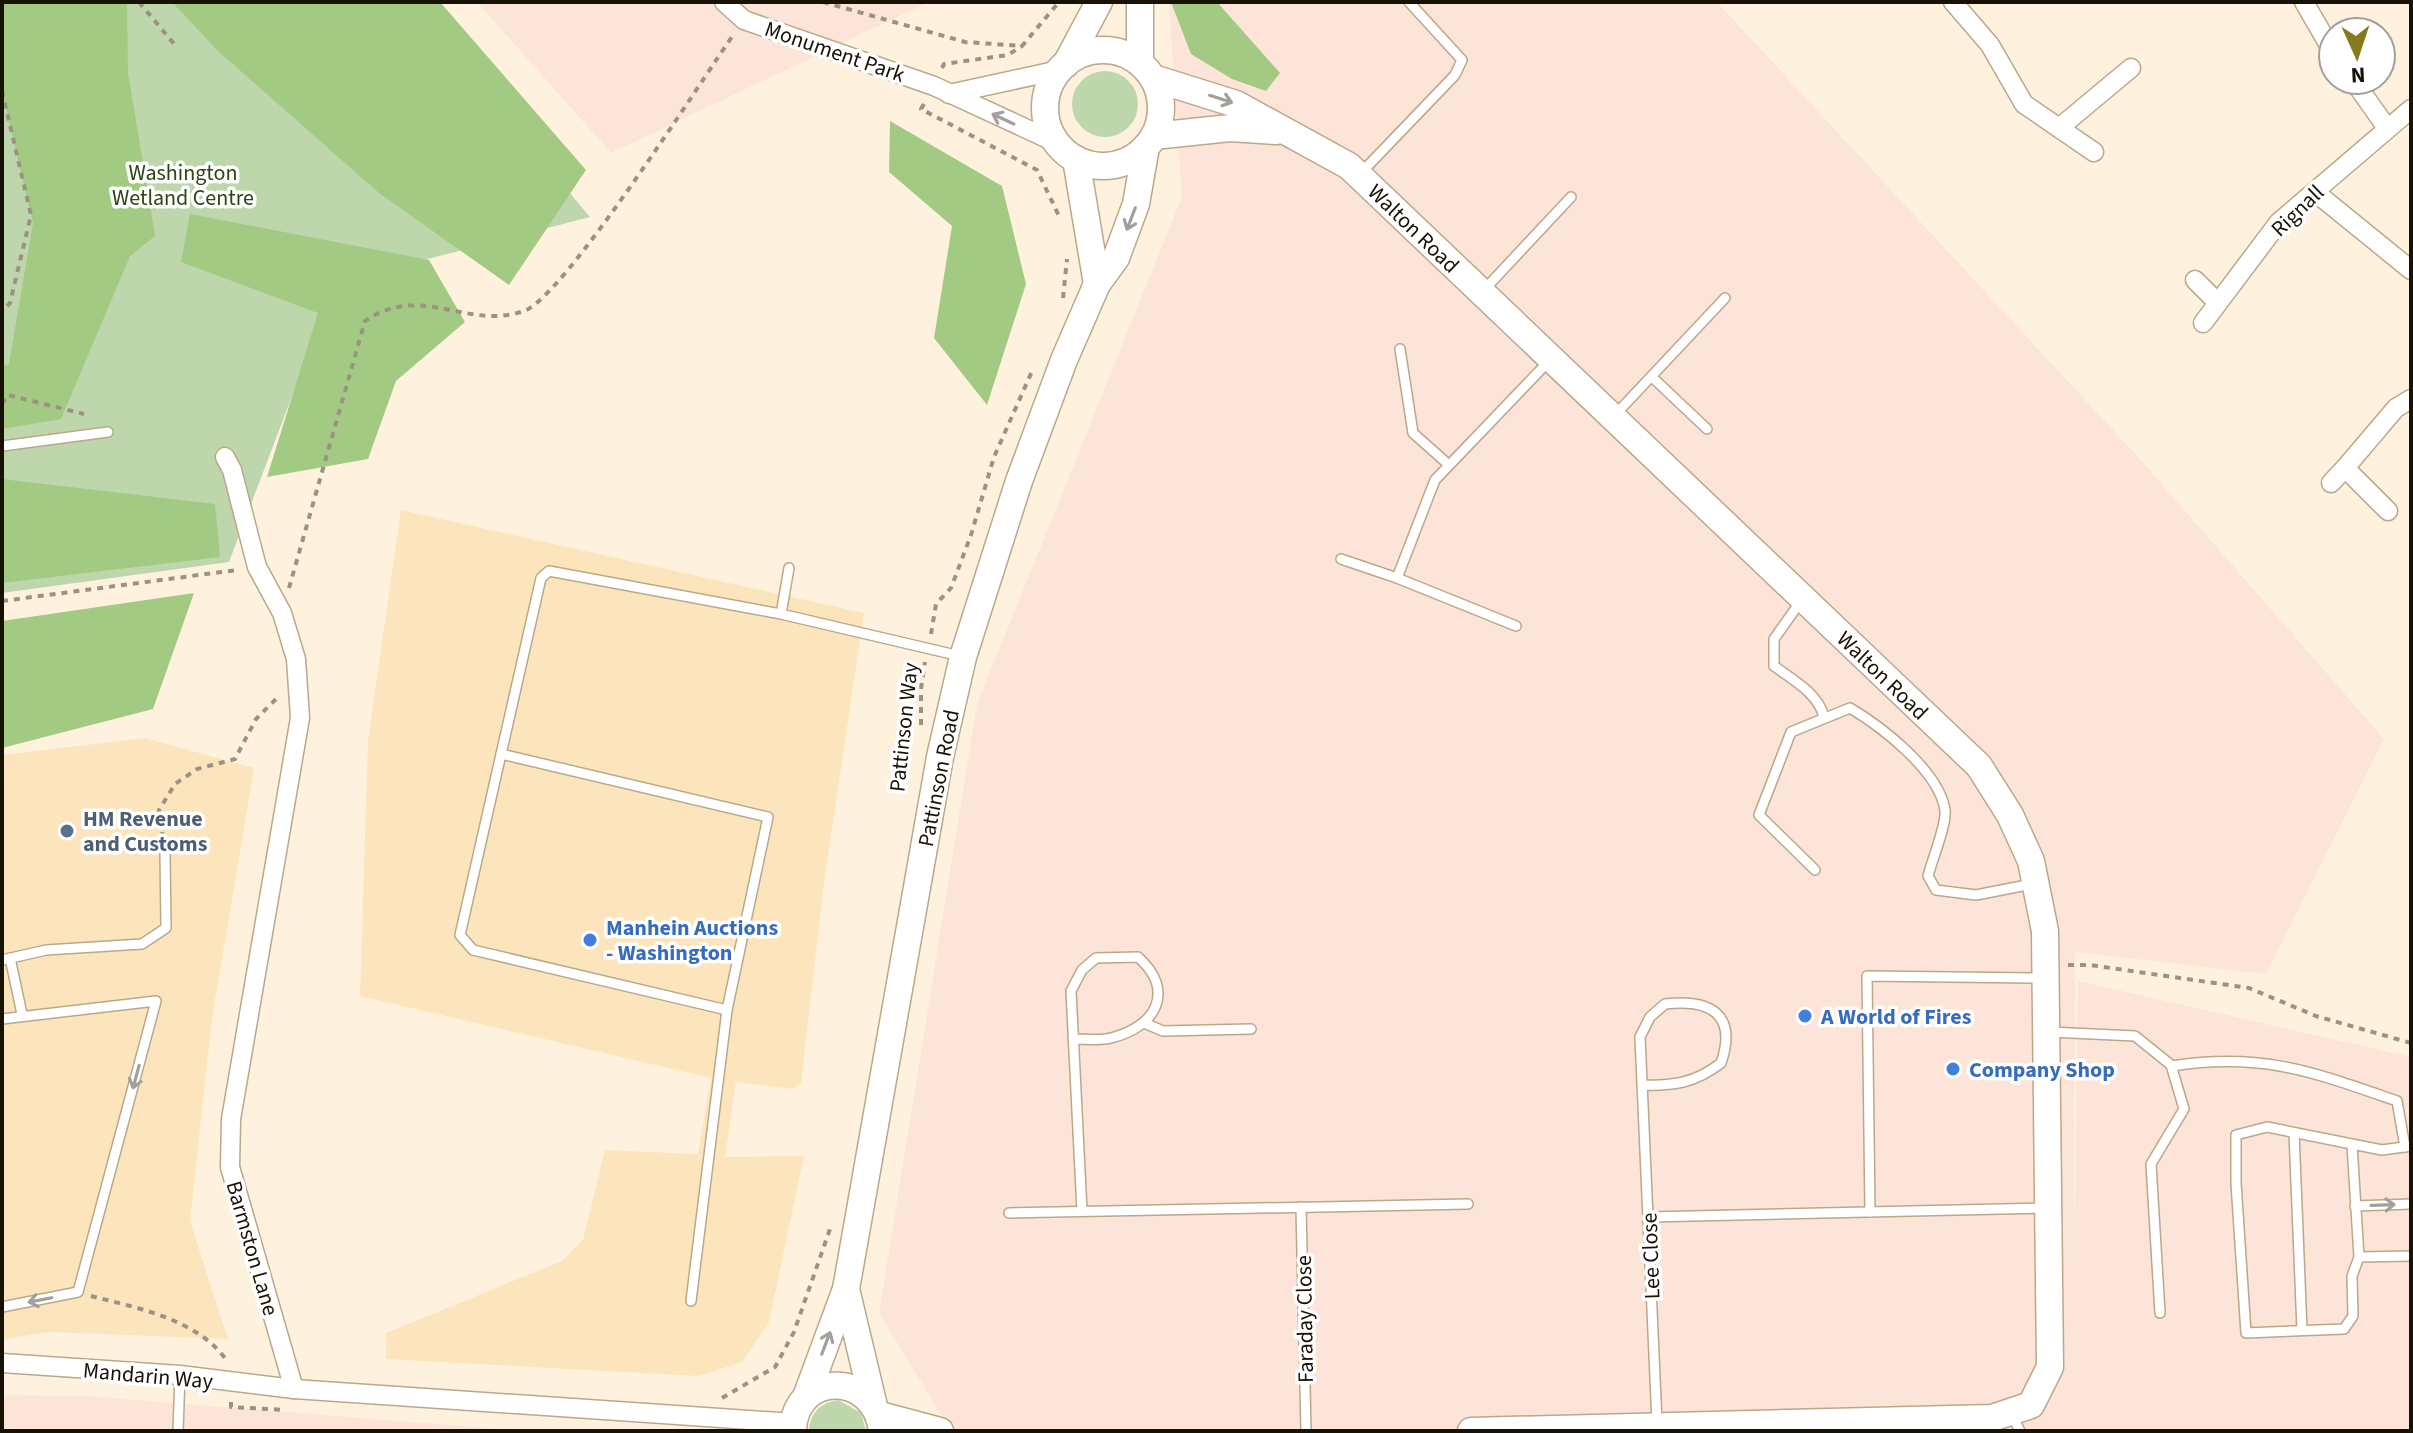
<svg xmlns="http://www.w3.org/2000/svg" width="2413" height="1433" font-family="'Source Sans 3',sans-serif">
<rect width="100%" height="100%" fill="#fef2df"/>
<g fill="#fce5bd">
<polygon points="401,510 864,613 824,883 801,1083 793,1089 736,1082 725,1157 804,1156 769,1322 742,1362 699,1376 386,1359 386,1333 562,1261 583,1240 605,1150 698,1154 711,1078 360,996 368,739"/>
<polygon points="145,738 254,768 212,1018 190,1221 228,1339 49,1332 2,1340 2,755"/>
</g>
<g fill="#fce4d9">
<polygon points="477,2 929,2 611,153"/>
<polygon points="1169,2 1717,2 2139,458 2384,739 2266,974 2075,952 2074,1261 2078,981 2411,1057 2411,1431 951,1431 879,1313 977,704 1182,197"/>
<polygon points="2,1395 85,1396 527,1431 2,1431"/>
</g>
<g fill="#bed6ab">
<polygon points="2,2 409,2 590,217 335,283 229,562 2,593"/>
<circle cx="1105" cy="104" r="33"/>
<path d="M 838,1400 L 861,1413 L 866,1431 L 809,1431 C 810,1413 820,1403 838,1400 Z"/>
</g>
<g fill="#a3ca83">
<polygon points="2,2 127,2 128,73 155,236 130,256 61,419 2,429 2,366 9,364 33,223 2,92"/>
<polygon points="172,2 440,2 586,170 509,285 379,193 218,51"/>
<polygon points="1171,2 1217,2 1280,73 1266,91 1232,79 1191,54"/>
<polygon points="890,121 1002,186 1026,284 987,405 934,338 952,226 889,172"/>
<polygon points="190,214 429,260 465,322 396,381 368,459 267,477 318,313 181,262"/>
<polygon points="2,479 215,504 220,557 2,583"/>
<polygon points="194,593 153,709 2,748 2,621"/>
</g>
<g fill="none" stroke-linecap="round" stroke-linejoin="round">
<g stroke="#baa889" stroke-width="12">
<g id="lane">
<polyline points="1361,173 1455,75 1462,60 1409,2"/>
<polyline points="1484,290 1571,197"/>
<polyline points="1400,349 1413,433 1449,465"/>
<polyline points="1652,377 1707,429"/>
<polyline points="1615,415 1725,298"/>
<polyline points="2,446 108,432"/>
<polyline points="1341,559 1397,578"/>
<polyline points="789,568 781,614 960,656"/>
<path d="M 1801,601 L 1774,639 L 1774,666 C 1793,680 1818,693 1824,717"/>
<polyline points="1516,626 1397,578 1435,480 1549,361"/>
<polyline points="501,754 768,817 727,1010 691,1301"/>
<path d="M 1815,870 L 1759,815 L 1791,732 L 1850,708 C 1882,727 1939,771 1945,810 C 1947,824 1932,860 1928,876 L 1936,890 L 1976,895 L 2032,884"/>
<polyline points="10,958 22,1014"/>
<polyline points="2,960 46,950 142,944 166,928 165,853"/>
<polyline points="727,1010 473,950 460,935 541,578 549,571 781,614"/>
<polyline points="2,1019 156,1001 78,1292 2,1307"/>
<polyline points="1144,1023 1163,1031 1251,1029"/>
<polyline points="2050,1032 2135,1036 2171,1065 2184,1109 2151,1164 2160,1313"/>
<path d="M 1073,1039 C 1086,1039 1100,1041 1111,1038 C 1156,1027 1176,991 1138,957 L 1096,958 L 1082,970 L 1071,991 L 1082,1211"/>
<path d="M 2172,1066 C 2263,1052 2313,1072 2397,1101 L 2405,1147"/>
<path d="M 1642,1085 C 1674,1086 1695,1083 1721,1063 C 1738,1013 1709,999 1665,1004 L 1650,1017 L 1640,1037 L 1657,1423"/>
<polyline points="2294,1133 2302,1330"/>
<polyline points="2352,1145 2359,1257 2352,1276 2353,1316 2344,1329 2246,1333 2236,1183 2236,1135 2267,1127 2382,1150 2411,1146"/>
<polyline points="2355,1206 2411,1204"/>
<polyline points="1301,1207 1306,1431"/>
<polyline points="1870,1212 1867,976 2042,978"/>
<polyline points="1009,1213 1468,1204"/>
<polyline points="1648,1217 2044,1208"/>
<polyline points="2359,1257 2411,1256"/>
<polyline points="2011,1413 2020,1431"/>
<polyline points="178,1431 180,1375"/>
</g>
</g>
<g stroke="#baa889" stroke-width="21">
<g id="street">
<polyline points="724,2 744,20 934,86 1057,143"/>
<polyline points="1953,2 1990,45 2024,104 2094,152"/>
<polyline points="2304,2 2333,52"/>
<polyline points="2353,80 2387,128"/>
<polyline points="949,94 1059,70"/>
<polyline points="2059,128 2131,68"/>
<polyline points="2315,192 2411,270"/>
<polyline points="2195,280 2218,303 2203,323"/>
<polyline points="2218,303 2279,222 2411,109"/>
<polyline points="225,457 232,470 257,567 282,613 296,659 300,718 231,1119 230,1167 294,1389"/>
<polyline points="2345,468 2396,408 2411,399"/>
<polyline points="2331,483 2345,468 2388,511"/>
<polyline points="2,1363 180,1375 294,1389 793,1423"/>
</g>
</g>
<g stroke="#baa889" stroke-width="29">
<g id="secondary">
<circle cx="1103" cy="108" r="58"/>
<polyline points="1140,63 1140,2"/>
<polyline points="1066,64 1099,2"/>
<polyline points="1153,78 1236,104 1349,166 1979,766 2010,815 2031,861 2045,931 2050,1367 2031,1405 1992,1418 1471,1431"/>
<polyline points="1154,136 1230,128 1276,131"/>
<polyline points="1076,159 1097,284"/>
<polyline points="846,1289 873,1402"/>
<polyline points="806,1397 846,1289 940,757 963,657 1019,481 1064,360 1097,284 1116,258 1136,204 1146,147"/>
<polyline points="880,1415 940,1431"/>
<path d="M 793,1431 C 794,1371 875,1370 882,1431"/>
</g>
</g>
<g stroke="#9b9282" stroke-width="4" stroke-dasharray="6 6" stroke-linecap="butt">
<polyline points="139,2 175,45"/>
<polyline points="823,2 965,42 1022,46 1059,2"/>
<polyline points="942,68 944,64 1008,55 1022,46"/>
<polyline points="2,91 31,215 10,303 2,312"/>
<polyline points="924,104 921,109 1037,170 1059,216"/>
<polyline points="1063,298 1067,259"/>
<polyline points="2,404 8,395 84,414"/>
<path d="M 289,588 L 365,321 C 422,282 467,331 524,311 C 565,296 700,82 734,34"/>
<polyline points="2,601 237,570"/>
<polyline points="931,634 936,604 951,588 971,535 994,457 1033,369"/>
<polyline points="921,725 921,689 925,662"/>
<polyline points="163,838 159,810 175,784 197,769 235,759 256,719 279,696"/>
<polyline points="2068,965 2090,965 2249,988 2316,1016 2411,1043"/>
<path d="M 91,1296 C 137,1308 198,1319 227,1361"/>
<polyline points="722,1398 775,1367 794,1332 830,1229"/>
<polyline points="231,1402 231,1407 286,1410"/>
</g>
<use href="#lane" stroke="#fff" stroke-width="9"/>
<use href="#street" stroke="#fff" stroke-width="18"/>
<use href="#secondary" stroke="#fff" stroke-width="26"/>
</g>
<defs><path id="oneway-shaft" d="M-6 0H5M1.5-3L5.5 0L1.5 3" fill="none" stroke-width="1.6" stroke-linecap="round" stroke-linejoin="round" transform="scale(2)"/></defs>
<g stroke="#a2a09b">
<use href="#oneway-shaft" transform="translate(1221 99) rotate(18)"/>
<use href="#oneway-shaft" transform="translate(1003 119) rotate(-155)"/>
<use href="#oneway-shaft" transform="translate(1131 219) rotate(111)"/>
<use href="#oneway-shaft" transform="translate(136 1077) rotate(105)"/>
<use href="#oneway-shaft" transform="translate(2383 1205) rotate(-2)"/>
<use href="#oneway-shaft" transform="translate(40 1300) rotate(169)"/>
<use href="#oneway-shaft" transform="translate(826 1343) rotate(-69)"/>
</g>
<circle fill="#5c6f8a" stroke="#fff" stroke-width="3" cx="67" cy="831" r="8"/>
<g fill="#3f7fe0" stroke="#fff" stroke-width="3">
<circle cx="590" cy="940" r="8"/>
<circle cx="1805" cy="1016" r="8"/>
<circle cx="1953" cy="1069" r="8"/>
</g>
<g text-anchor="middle" stroke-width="7" stroke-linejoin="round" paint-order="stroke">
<g font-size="22" fill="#171106" stroke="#fff">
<text transform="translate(835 51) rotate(19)" y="8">Monument Park</text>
<text transform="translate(2297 210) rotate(-44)" y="8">Rignall</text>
<text transform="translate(1414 228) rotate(44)" y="8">Walton Road</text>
<text transform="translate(1883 675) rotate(44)" y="8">Walton Road</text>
<text transform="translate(903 727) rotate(-84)" y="8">Pattinson Way</text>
<text transform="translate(938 778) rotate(-79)" y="8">Pattinson Road</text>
<text transform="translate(253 1248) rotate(74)" y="8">Barmston Lane</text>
<text transform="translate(1650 1256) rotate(-92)" y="8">Lee Close</text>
<text transform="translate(1304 1319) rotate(-91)" y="8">Faraday Close</text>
<text transform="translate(148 1375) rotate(5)" y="8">Mandarin Way</text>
</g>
<g font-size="22" fill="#2c4513" stroke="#fff">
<text x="183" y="180">Washington<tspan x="183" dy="25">Wetland Centre</tspan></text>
</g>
<g font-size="22" font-weight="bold" fill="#4e5e75" stroke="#fff" text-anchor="start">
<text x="83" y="826">HM Revenue<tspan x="83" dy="25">and Customs</tspan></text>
</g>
<g font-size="22" font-weight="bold" fill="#366cbe" stroke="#fff" text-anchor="start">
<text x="606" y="935">Manhein Auctions<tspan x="606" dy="25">- Washington</tspan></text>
<text x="1821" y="1024">A World of Fires</text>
<text x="1969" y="1077">Company Shop</text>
</g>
</g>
<rect width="2413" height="1433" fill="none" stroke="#171106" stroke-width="8"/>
<g transform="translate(2357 56) rotate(177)"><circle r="38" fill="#ffffff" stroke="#a2a09b" stroke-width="2"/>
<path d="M0-6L14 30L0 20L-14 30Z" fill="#86791e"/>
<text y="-12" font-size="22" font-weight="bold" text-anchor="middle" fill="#171106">N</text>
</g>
</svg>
